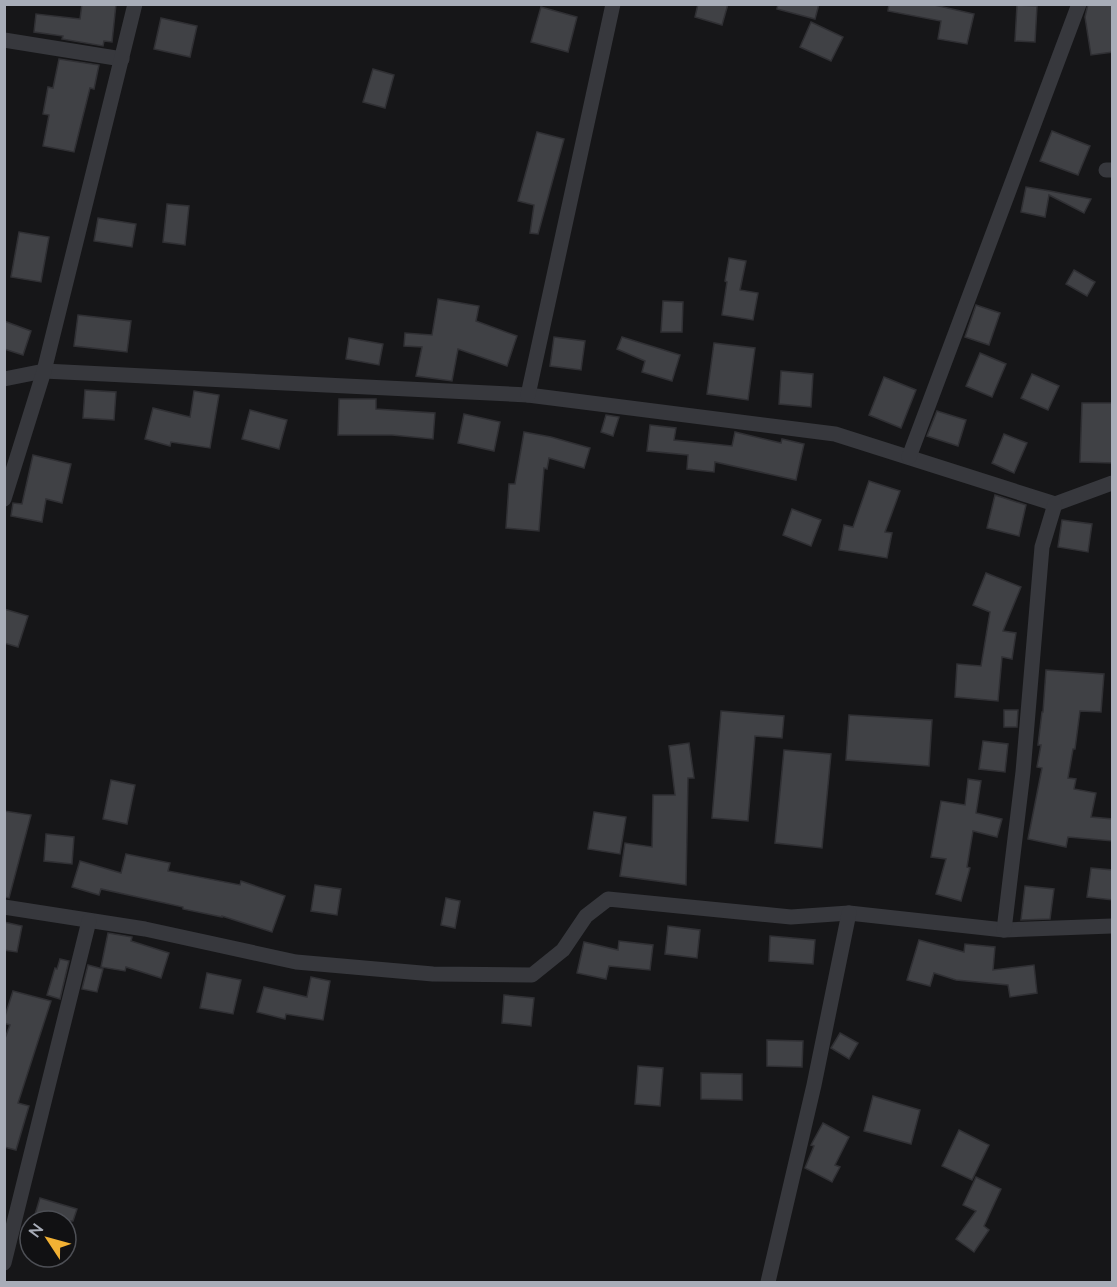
<svg xmlns="http://www.w3.org/2000/svg" width="1117" height="1287" font-family="Lato,sans-serif">
<rect width="100%" height="100%" fill="#161618"/>
<g fill="#404145" stroke="#303034" stroke-width="1.5">
<polygon points="82,4 116,4 112,42 104,41 103,46 62,39 63,36 34,32 36,14 80,19"/>
<polygon points="698,4 728,4 722,25 695,17"/>
<polygon points="778,4 819,4 815,19 777,9"/>
<polygon points="889,4 930,4 974,14 967,44 938,39 941,21 888,11"/>
<polygon points="1088,4 1113,4 1113,52 1091,55 1085,17"/>
<polygon points="1017,5 1037,6 1035,42 1015,41"/>
<polygon points="541,7 577,17 568,52 531,42"/>
<polygon points="161,18 197,26 190,57 154,49"/>
<polygon points="811,22 843,37 831,61 800,47"/>
<polygon points="59,59 99,65 94,89 90,88 74,152 43,146 49,115 43,114 48,87 53,88"/>
<polygon points="373,69 394,75 385,108 363,102"/>
<polygon points="1052,131 1090,146 1078,175 1040,161"/>
<polygon points="537,132 564,139 538,234 530,233 534,205 518,201"/>
<polygon points="1026,187 1050,191 1091,199 1084,213 1049,195 1045,217 1021,212"/>
<polygon points="167,204 189,206 185,245 163,242"/>
<polygon points="98,218 136,224 132,247 94,241"/>
<polygon points="19,232 49,237 41,282 11,277"/>
<polygon points="729,258 746,261 740,290 758,293 753,320 722,315 727,282 725,281"/>
<polygon points="1074,270 1095,282 1087,296 1066,284"/>
<polygon points="438,299 479,306 476,321 517,336 507,366 458,349 452,381 416,376 422,347 404,346 405,333 432,335"/>
<polygon points="663,301 683,302 682,332 661,332"/>
<polygon points="976,305 1000,313 989,345 965,337"/>
<polygon points="78,315 131,321 127,352 74,346"/>
<polygon points="4,321 31,331 23,355 4,349"/>
<polygon points="554,337 585,341 581,370 550,366"/>
<polygon points="622,337 680,355 672,381 642,372 645,361 617,349"/>
<polygon points="349,338 383,344 379,365 346,359"/>
<polygon points="714,343 755,348 748,400 707,394"/>
<polygon points="980,353 1006,364 992,397 966,386"/>
<polygon points="781,371 813,374 811,407 779,404"/>
<polygon points="1032,374 1059,386 1048,410 1021,398"/>
<polygon points="884,377 916,390 901,428 869,415"/>
<polygon points="85,390 116,392 114,420 83,418"/>
<polygon points="194,391 219,395 210,448 171,442 170,446 145,439 153,408 190,417"/>
<polygon points="339,399 376,399 376,409 435,413 433,439 392,435 338,435"/>
<polygon points="1082,403 1113,403 1113,463 1080,462"/>
<polygon points="250,410 287,420 279,449 242,439"/>
<polygon points="937,411 966,420 958,446 927,436"/>
<polygon points="464,414 500,422 494,451 458,443"/>
<polygon points="606,415 619,417 613,436 601,432"/>
<polygon points="650,425 676,428 674,440 732,446 735,432 781,443 782,439 804,444 796,480 715,462 714,472 687,469 688,455 647,451"/>
<polygon points="524,432 551,437 590,448 584,468 549,458 547,469 544,468 539,531 506,528 509,484 515,484"/>
<polygon points="1004,434 1027,443 1014,473 992,463"/>
<polygon points="33,455 71,464 62,503 46,499 42,522 11,516 13,503 22,504"/>
<polygon points="869,481 900,491 885,532 892,533 887,558 839,550 844,525 853,527"/>
<polygon points="995,495 1026,505 1019,536 987,528"/>
<polygon points="792,509 821,520 811,546 783,535"/>
<polygon points="1062,520 1092,524 1088,552 1058,547"/>
<polygon points="986,573 1021,587 1003,631 1016,633 1012,659 1002,657 998,701 955,697 957,664 981,666 990,612 973,605"/>
<polygon points="4,609 28,616 18,647 4,643"/>
<polygon points="1046,670 1104,674 1101,712 1080,711 1075,749 1073,749 1068,778 1076,779 1074,789 1096,793 1091,817 1113,819 1113,841 1068,837 1066,847 1028,839 1042,768 1037,767 1041,745 1038,745 1042,712 1043,712"/>
<polygon points="1004,710 1018,710 1017,727 1004,727"/>
<polygon points="721,711 784,716 782,738 755,736 748,821 712,818"/>
<polygon points="849,715 932,720 929,766 846,760"/>
<polygon points="983,741 1008,744 1005,772 979,769"/>
<polygon points="689,743 694,778 688,778 686,885 620,876 625,843 652,847 653,795 675,795 669,746"/>
<polygon points="784,750 831,754 822,848 775,843"/>
<polygon points="968,779 981,781 976,813 1002,819 997,837 973,831 967,867 970,868 961,901 936,894 946,859 931,857 941,801 965,805"/>
<polygon points="111,780 135,785 127,824 103,819"/>
<polygon points="4,811 31,815 9,898 4,897"/>
<polygon points="594,812 626,817 620,854 588,849"/>
<polygon points="46,834 74,837 72,864 44,861"/>
<polygon points="126,854 170,863 168,871 240,885 241,881 285,896 272,932 222,916 222,917 183,909 183,907 101,889 99,895 72,887 80,861 121,873"/>
<polygon points="1091,868 1113,870 1113,900 1087,897"/>
<polygon points="315,885 341,889 337,915 311,911"/>
<polygon points="1025,886 1054,889 1050,919 1021,920"/>
<polygon points="446,898 460,901 455,928 441,925"/>
<polygon points="4,922 22,926 17,952 4,950"/>
<polygon points="668,926 700,930 697,958 665,954"/>
<polygon points="108,933 132,937 131,941 169,953 161,978 126,967 125,971 101,967"/>
<polygon points="770,936 815,940 813,964 769,961"/>
<polygon points="919,940 964,952 965,944 995,947 993,970 1034,965 1037,993 1010,997 1008,985 956,980 934,973 930,986 907,980"/>
<polygon points="619,941 653,945 650,970 609,966 606,979 577,973 584,942 618,950"/>
<polygon points="60,959 69,961 60,999 47,995 55,968 57,969"/>
<polygon points="88,965 103,969 97,992 82,989"/>
<polygon points="207,973 241,980 233,1014 200,1008"/>
<polygon points="311,977 330,981 323,1020 286,1014 285,1019 257,1012 264,987 307,997"/>
<polygon points="13,991 51,1001 18,1103 29,1106 16,1150 4,1147 4,1041 10,1025 4,1023 4,1019"/>
<polygon points="504,995 534,998 531,1026 502,1023"/>
<polygon points="840,1033 858,1043 849,1059 831,1048"/>
<polygon points="767,1040 803,1041 802,1067 767,1066"/>
<polygon points="638,1066 663,1068 660,1106 635,1104"/>
<polygon points="701,1073 742,1074 742,1100 701,1099"/>
<polygon points="873,1096 920,1110 911,1144 864,1131"/>
<polygon points="823,1123 849,1137 835,1165 840,1167 832,1182 805,1168 814,1146 811,1145"/>
<polygon points="959,1130 989,1145 972,1180 942,1166"/>
<polygon points="976,1177 1001,1189 984,1226 989,1230 974,1252 956,1239 976,1211 963,1205"/>
<polygon points="40,1198 77,1209 73,1221 33,1221"/>
</g>
<g fill="none" stroke-linecap="round" stroke-linejoin="round">
<g stroke="#37383d" stroke-width="15">
<polyline points="4,40 122,59"/>
<polyline points="1106,170 1112,170"/>
<polyline points="4,379 44,371 528,395 835,434 1055,504 1112,483"/>
<polyline points="528,395 613,4"/>
<polyline points="909,457 1079,4"/>
<polyline points="4,499 44,371 135,4"/>
<polyline points="4,907 145,929 296,962 433,974 532,975 563,950 586,916 608,899 791,917 849,913 1004,930 1112,926"/>
<polyline points="1004,930 1023,772 1042,547 1055,504"/>
<polyline points="4,1263 89,921"/>
<polyline points="768,1282 814,1085 849,913"/>
</g>
</g>
<rect width="1117" height="1287" fill="none" stroke="#a8adb8" stroke-width="12"/>
<g transform="translate(48 1239) rotate(306)"><circle r="28" fill="#111113" stroke="#4d4f55" stroke-width="1.5"/>
<path d="M0-4.5L10 22L0 15L-10 22Z" fill="#f2b134"/>
<text y="-9" font-size="16" font-weight="bold" text-anchor="middle" fill="#a8adb8">N</text>
</g>
</svg>
